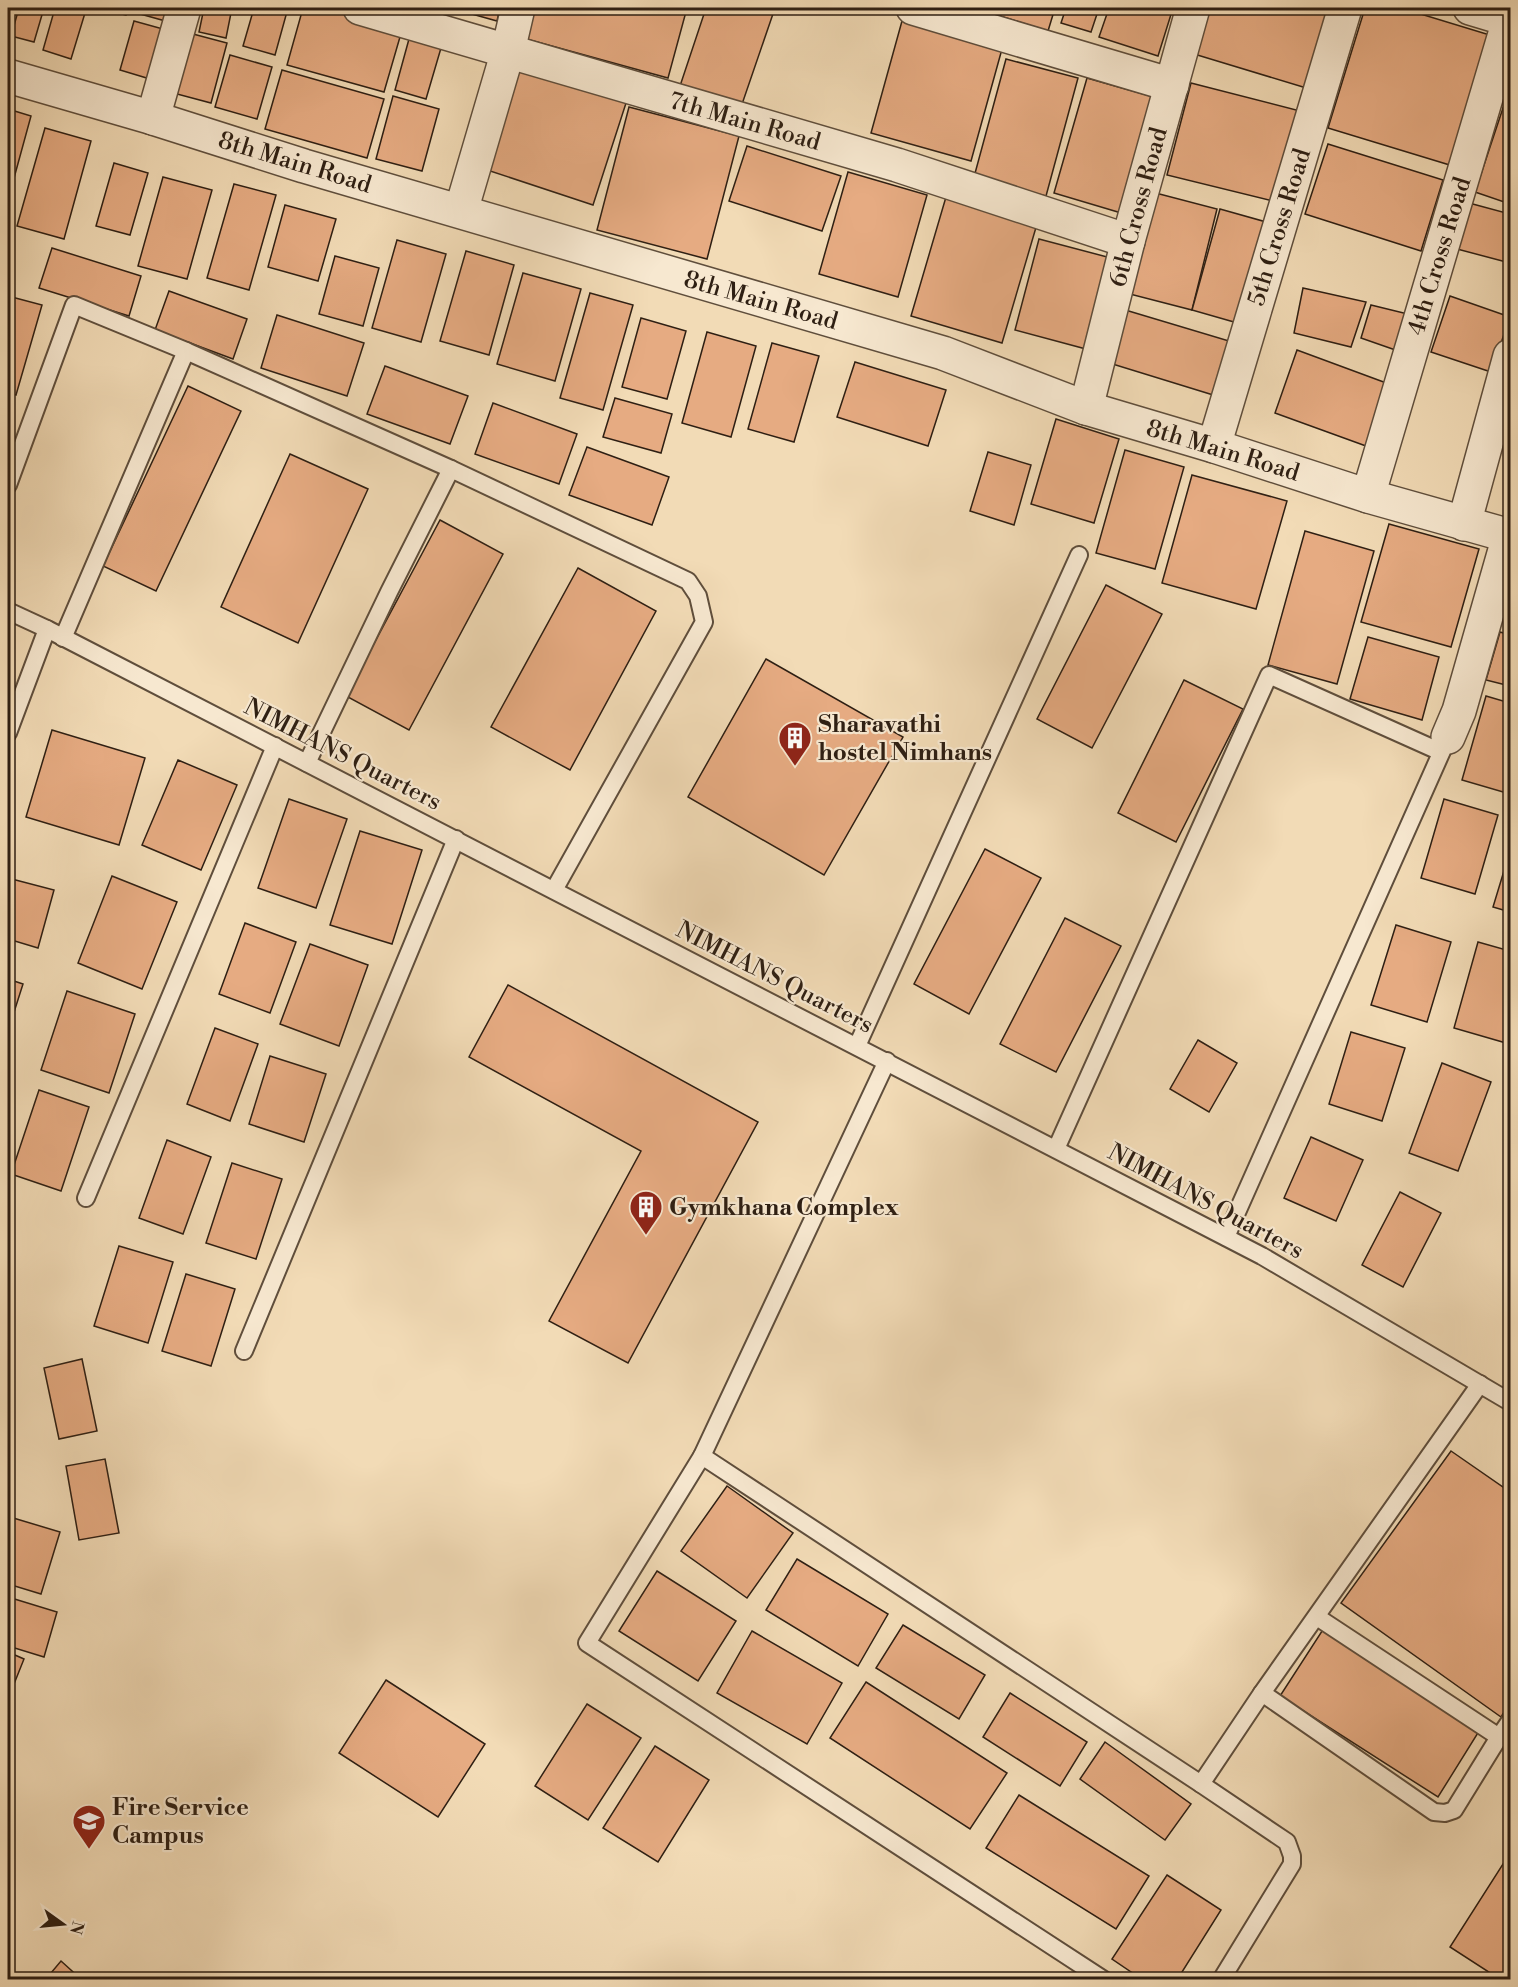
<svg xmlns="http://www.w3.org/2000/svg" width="1518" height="1987" font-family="'Libre Bodoni',serif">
<rect width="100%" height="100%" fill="#f2dbb6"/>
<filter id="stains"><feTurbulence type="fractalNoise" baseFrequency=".00333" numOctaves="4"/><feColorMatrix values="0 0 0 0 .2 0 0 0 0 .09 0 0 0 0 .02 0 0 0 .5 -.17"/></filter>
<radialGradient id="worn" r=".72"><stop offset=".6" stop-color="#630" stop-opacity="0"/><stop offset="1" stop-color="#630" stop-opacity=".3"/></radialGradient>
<g fill="#e6ab82" stroke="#2e1f13" stroke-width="1.5">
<polygon points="19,8 44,8 34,42 11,36"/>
<polygon points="55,8 66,8 85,13 71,59 43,50"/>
<polygon points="99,8 128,8 126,15"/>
<polygon points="135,8 173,8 169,22 133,12"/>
<polygon points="204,8 232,8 226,38 199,32"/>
<polygon points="254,8 288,8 275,55 243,46"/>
<polygon points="303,8 321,8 402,30 384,92 287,65"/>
<polygon points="462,8 500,8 497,21 461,11"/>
<polygon points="527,8 687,8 668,78 519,37"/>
<polygon points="706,8 775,8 740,110 679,89"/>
<polygon points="988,8 1055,8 1048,31 987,12"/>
<polygon points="1066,8 1099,8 1091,32 1061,23"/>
<polygon points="1109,8 1173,8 1158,56 1099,37"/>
<polygon points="1208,8 1338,8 1313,90 1194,54"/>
<polygon points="1365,8 1401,8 1493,36 1453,166 1328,128"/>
<polygon points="134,21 163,29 150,79 120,70"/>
<polygon points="902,21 1002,49 971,161 871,133"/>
<polygon points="193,34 227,43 211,103 177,94"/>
<polygon points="409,39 441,48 426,99 395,90"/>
<polygon points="230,55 272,67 257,119 215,107"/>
<polygon points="1006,59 1078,78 1046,196 974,177"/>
<polygon points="512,62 627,100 593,205 478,167"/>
<polygon points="282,70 384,99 367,158 265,129"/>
<polygon points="1087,78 1161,99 1128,215 1054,193"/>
<polygon points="1191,83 1304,112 1281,203 1167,175"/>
<polygon points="393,96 439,109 422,171 376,159"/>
<polygon points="629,107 739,136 707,259 597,230"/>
<polygon points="1503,108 1510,111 1510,204 1475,192"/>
<polygon points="8,109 31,116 8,200"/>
<polygon points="45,128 91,141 64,239 17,226"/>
<polygon points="1328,144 1443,180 1421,251 1305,214"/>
<polygon points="747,146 841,176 822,231 729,201"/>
<polygon points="114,163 148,173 130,235 96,226"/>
<polygon points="848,172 927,195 898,297 819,274"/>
<polygon points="163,177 212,190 187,279 138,266"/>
<polygon points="234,184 276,195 249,290 207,278"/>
<polygon points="1148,191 1217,209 1192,310 1122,292"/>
<polygon points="946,197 1037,224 1002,343 911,316"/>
<polygon points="1469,203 1510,214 1510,263 1457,249"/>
<polygon points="285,205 336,219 318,281 268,267"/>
<polygon points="1220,209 1277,225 1248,326 1192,310"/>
<polygon points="1039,239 1111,258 1086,349 1015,330"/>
<polygon points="397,240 446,254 421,342 372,328"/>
<polygon points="52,248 141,276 129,316 39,288"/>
<polygon points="466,251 514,265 489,355 440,341"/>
<polygon points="335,256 379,268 363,326 319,314"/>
<polygon points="523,273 581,289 555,381 497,364"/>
<polygon points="1303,288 1366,302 1351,347 1294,333"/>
<polygon points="169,291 247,319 233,359 155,330"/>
<polygon points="590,293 633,305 603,410 560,398"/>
<polygon points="8,296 42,305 16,395 8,392"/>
<polygon points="1450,296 1510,317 1491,372 1431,352"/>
<polygon points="1371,305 1416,316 1404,353 1361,338"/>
<polygon points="1122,309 1239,344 1223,398 1106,362"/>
<polygon points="277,315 364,343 347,396 261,368"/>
<polygon points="641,318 686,331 667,399 622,387"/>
<polygon points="707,332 756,346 731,437 682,423"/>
<polygon points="772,343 819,356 794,442 748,429"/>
<polygon points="1297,350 1389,384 1366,446 1275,413"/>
<polygon points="855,362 946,390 928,446 837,417"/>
<polygon points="385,366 468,396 450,444 367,414"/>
<polygon points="188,386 241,411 156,591 103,566"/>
<polygon points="615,398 672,414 661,453 603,437"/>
<polygon points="493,403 577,434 559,484 475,454"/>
<polygon points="1056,419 1119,439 1094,523 1031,504"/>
<polygon points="587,447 669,477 652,525 569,495"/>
<polygon points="1125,450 1184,467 1155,569 1096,553"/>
<polygon points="988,452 1031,465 1014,525 970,511"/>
<polygon points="290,454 368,489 298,643 221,607"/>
<polygon points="1192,475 1287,501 1256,609 1162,583"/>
<polygon points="440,520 503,554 409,730 346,696"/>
<polygon points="1389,524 1479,549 1451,647 1361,622"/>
<polygon points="1305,531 1374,551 1337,684 1268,665"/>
<polygon points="578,568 656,611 570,770 491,727"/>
<polygon points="1510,583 1510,624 1500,621"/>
<polygon points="1106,585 1162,614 1092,748 1037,719"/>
<polygon points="1500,632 1510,635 1510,686 1486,680"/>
<polygon points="1368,637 1439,657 1422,720 1350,699"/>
<polygon points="766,659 903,737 824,875 688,797"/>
<polygon points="1184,680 1243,709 1176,842 1118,813"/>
<polygon points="1486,696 1510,703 1510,794 1462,780"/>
<polygon points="52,730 145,758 119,845 26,817"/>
<polygon points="178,760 237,785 201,870 142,845"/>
<polygon points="289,799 347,819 316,908 258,888"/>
<polygon points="1444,799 1498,815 1475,894 1421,878"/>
<polygon points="360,831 422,850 392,944 330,925"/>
<polygon points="985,849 1041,878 969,1014 914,984"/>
<polygon points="1510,851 1510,912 1493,907"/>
<polygon points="112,876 177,902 142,989 78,963"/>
<polygon points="8,878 54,890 38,948 8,939"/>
<polygon points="1065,918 1121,946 1056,1072 1000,1044"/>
<polygon points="245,923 296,942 270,1013 219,994"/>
<polygon points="1396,925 1451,942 1427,1022 1371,1005"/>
<polygon points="1478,942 1510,951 1510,1027 1506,1043 1454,1028"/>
<polygon points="310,944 368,965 339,1046 280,1024"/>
<polygon points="8,979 23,984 8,1031"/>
<polygon points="508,985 758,1122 628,1363 549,1321 641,1151 469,1057"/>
<polygon points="67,991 135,1014 109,1093 41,1070"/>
<polygon points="215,1028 258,1044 230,1121 187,1104"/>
<polygon points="1351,1032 1405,1048 1382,1121 1329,1104"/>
<polygon points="1198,1040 1237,1063 1209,1112 1170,1089"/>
<polygon points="270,1056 326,1074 304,1142 249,1124"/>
<polygon points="1442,1063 1491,1082 1458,1171 1409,1153"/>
<polygon points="39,1090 89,1107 61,1191 11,1174"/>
<polygon points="1311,1137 1363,1160 1336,1221 1284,1198"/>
<polygon points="167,1140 211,1157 183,1234 139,1218"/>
<polygon points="232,1163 282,1179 256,1259 206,1243"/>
<polygon points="1400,1192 1441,1213 1403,1287 1362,1265"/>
<polygon points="119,1246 173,1262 148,1343 94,1326"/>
<polygon points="186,1274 235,1289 211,1366 162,1351"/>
<polygon points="82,1359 97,1431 59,1439 44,1368"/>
<polygon points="1451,1451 1510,1492 1510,1703 1501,1717 1341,1603"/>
<polygon points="105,1459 119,1533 79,1540 66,1466"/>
<polygon points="727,1486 793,1533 747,1598 681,1551"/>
<polygon points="10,1517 60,1532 41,1594 8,1584 8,1526"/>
<polygon points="797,1559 888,1614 858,1666 766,1610"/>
<polygon points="657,1571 736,1621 698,1681 619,1631"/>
<polygon points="8,1597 57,1612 44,1657 8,1646"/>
<polygon points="903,1625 985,1675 959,1719 876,1668"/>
<polygon points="1324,1628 1481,1728 1438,1797 1280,1696"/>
<polygon points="752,1631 842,1683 807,1744 717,1693"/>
<polygon points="8,1652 24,1659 12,1689 8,1687"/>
<polygon points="386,1680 485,1744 438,1817 339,1753"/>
<polygon points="866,1682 1007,1773 970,1829 830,1738"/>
<polygon points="1010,1693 1087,1742 1060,1786 983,1737"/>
<polygon points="587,1704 641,1738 588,1820 535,1786"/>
<polygon points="1105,1742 1191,1804 1165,1840 1080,1779"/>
<polygon points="655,1746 709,1780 658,1862 603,1828"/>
<polygon points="1019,1795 1149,1876 1116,1929 986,1848"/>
<polygon points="1510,1853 1510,1980 1501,1980 1450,1947"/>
<polygon points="1167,1875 1221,1910 1177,1980 1143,1980 1112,1959"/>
<polygon points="61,1961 82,1980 45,1980"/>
</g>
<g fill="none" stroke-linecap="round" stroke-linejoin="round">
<g stroke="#5f4e3c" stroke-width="20">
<g id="service">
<polyline points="8,485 74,305 186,351"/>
<polyline points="8,611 47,629 1262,1256 1510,1402"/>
<polyline points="63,638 186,351 451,469 688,581 698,596 704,622 554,890"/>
<polyline points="8,733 47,629"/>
<polyline points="307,763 389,592 451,469"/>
<polyline points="857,1046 1079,555"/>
<polyline points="1056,1149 1269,675 1441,752"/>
<polyline points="86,1198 275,746"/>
<polyline points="1226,1237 1446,742"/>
<polyline points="244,1351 456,839"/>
<polyline points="702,1456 887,1061"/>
<polyline points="1317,1617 1499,1737 1510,1721"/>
<polyline points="1262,1693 1434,1812 1445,1813 1454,1810 1499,1737"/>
<polyline points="1201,1784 1262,1693 1480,1384"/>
<polyline points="1104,1980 587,1643 702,1456 1201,1784 1287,1842 1292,1856 1292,1864 1221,1980"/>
</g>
</g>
<g stroke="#5f4e3c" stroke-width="36">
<g id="minor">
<polyline points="360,8 897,165 1128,241"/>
<polyline points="913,8 1172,85"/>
<polyline points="1470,8 1510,20"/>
<polyline points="153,118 184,8"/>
<polyline points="461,211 508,51 518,8"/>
<polyline points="1086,408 1128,241 1193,8"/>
<polyline points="1214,446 1345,8"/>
<polyline points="1368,496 1510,17"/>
<polyline points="1448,737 1459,711 1509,536"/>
</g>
</g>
<g stroke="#5f4e3c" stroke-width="36">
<g id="tertiary">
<polyline points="8,76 153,118 304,166 943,353 1086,408 1214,446 1368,496 1510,536"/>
<polyline points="1464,524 1510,356"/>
</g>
</g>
<use href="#service" stroke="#f7e8d0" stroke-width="16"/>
<use href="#minor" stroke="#f7e8d0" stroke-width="33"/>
<use href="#tertiary" stroke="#f7e8d0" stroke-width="33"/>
</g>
<defs>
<g id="building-pin" transform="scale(1.725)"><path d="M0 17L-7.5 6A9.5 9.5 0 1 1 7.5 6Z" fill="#8f2418" stroke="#f7e8d0"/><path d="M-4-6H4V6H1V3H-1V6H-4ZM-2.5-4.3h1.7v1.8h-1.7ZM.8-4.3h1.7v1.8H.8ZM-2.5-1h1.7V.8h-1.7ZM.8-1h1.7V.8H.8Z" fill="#fff"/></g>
<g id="university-pin" transform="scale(1.725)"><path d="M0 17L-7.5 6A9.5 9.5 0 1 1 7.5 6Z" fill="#8f2418" stroke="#f7e8d0"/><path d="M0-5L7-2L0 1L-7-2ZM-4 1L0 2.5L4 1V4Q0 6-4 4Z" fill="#fff"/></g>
</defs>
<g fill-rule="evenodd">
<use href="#building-pin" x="795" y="738"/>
<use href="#building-pin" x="646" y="1207"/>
<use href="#university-pin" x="89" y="1821"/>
</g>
<g text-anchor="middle" stroke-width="4.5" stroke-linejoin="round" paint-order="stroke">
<g font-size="24" fill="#2e1f13" stroke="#f7e8d0">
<text transform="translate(745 121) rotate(16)" y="8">7th Main Road</text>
<text transform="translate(295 162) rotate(17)" y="8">8th Main Road</text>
<text transform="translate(1138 207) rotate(-75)" y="8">6th Cross Road</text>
<text transform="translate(1279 227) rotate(-73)" y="8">5th Cross Road</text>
<text transform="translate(1439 256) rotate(-73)" y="8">4th Cross Road</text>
<text transform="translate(761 300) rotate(16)" y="8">8th Main Road</text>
<text transform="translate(1223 450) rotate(17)" y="8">8th Main Road</text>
<text transform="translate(343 754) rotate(27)" y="8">NIMHANS Quarters</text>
<text transform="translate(775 977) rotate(27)" y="8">NIMHANS Quarters</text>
<text transform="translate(1206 1201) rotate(28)" y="8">NIMHANS Quarters</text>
</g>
<g font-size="24" font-weight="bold" fill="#2e1f13" stroke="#f7e8d0" text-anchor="start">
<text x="818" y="732">Sharavathi<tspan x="818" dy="28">hostel Nimhans</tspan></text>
<text x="669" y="1215">Gymkhana Complex</text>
<text x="112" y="1815">Fire Service<tspan x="112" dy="28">Campus</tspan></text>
</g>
</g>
<rect width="1518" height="1987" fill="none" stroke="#f2dbb6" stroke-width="30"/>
<rect x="9" y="9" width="1500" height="1969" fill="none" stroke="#2e1f13" stroke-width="3"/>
<rect x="15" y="15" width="1488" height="1957" fill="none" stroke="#2e1f13" stroke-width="1.5"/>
<g transform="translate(63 1924) rotate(105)" stroke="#f7e8d0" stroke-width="4.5" paint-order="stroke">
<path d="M0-4.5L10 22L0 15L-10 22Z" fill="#2e1f13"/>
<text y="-9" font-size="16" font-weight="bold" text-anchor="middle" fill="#2e1f13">N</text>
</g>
<rect width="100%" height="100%" filter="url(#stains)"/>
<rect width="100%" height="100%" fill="url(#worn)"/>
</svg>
